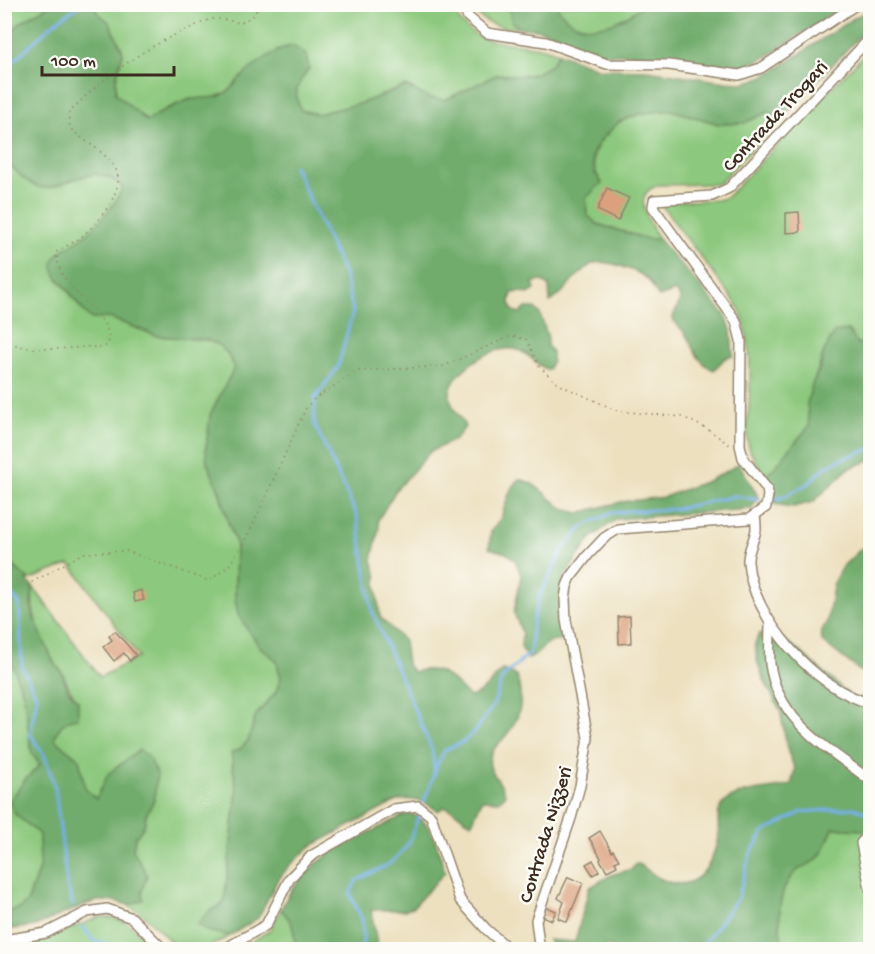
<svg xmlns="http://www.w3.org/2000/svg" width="875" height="954" font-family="'Gochi Hand',sans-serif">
<rect width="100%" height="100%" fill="#fdfcf7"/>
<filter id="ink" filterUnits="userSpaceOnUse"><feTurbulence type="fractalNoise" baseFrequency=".0167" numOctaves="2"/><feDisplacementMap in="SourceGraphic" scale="12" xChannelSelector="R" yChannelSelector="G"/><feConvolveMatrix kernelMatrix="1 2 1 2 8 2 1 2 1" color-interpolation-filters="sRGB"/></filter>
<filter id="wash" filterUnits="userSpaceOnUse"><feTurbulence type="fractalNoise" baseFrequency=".008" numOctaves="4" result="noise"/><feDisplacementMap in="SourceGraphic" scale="24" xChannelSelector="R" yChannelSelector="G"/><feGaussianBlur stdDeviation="1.35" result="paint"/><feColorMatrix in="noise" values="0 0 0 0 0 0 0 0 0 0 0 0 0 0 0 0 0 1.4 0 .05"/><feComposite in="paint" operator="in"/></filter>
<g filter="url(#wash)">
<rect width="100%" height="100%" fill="#ede0bf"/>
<g fill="#8cc87d" stroke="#64794e" stroke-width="1.5">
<polygon points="5,5 49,5 20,23 5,38"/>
<path d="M 94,5 L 450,5 C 477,58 515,34 558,53 L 551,65 L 535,74 L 517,76 L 498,74 L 445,100 L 429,99 L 406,86 L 362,103 L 317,114 L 300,110 C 292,91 297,85 309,68 L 292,46 L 282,48 L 257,64 L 228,92 L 211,99 L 190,99 L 166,109 L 147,121 L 116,94 L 116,79 L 123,52 L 110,23 L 98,13 Z"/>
<path d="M 468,5 L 508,5 L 512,22 L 519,28 C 496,29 482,22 468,5 Z"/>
<path d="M 556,5 L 643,5 C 617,26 576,41 556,5 Z"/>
<path d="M 870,48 L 870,341 L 824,351 C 820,368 810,384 808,402 C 807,409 809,418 809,426 L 774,468 L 765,475 C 758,465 750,454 748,443 C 745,431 748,417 749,406 C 751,372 752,337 738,306 L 659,202 L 717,200 L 727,197 Z"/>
<path d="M 671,110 L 719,124 L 744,123 L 768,112 L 777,123 L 718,184 L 659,185 C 629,194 650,221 658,239 L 648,239 L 597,224 L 587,215 L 585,198 L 602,183 C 589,165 591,149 607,134 C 611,129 616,124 621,121 C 637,113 654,112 671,110 Z"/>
<path d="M 4,160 C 13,167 24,180 34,184 C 71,195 86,155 123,187 C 118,201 95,229 83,237 C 75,243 67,247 59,254 L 58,279 C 71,292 77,308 92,319 L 110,318 L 157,336 L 207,340 L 219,345 L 228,354 L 234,368 L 222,393 L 208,432 L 206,448 L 229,525 L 236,543 L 235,598 L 259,646 L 276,660 L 281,677 L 276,692 L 256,715 L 248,741 L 232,764 L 237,791 L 226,890 L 224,903 L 209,911 L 208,931 L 230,936 L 205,949 L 177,948 L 146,917 L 128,905 L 143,900 L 142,891 L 147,875 L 133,850 L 135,838 L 144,826 L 146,815 L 154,800 L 96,800 L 85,789 L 79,759 L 54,739 L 61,725 L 70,719 L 78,701 C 67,688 68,684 62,672 C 59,667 55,665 52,660 C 40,637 30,614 33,587 L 100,677 L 139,657 L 70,564 L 29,580 L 5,558 Z"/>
<polygon points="4,607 8,622 11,659 24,696 32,754 40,765 25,780 9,802 15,814 39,834 40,865 28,901 20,908 5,913"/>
<path d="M 833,828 L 863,830 L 870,828 L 870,949 L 783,949 C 778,924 775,888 798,870 C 804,866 813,863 818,858 C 825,851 829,837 833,828 Z"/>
<path d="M 281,909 C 298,929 291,928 297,949 L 239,950 L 270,930 Z"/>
<path d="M 100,917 C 128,917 136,930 155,949 L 5,950 L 4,946 L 40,941 Z"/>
</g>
<g fill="#71ac6c" stroke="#566b45" stroke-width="1.5">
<path d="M 49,5 L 94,5 L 98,13 L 110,23 L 123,52 L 116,79 L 116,94 L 147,121 C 160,113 174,104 189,100 C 203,96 216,101 229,91 C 232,88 235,84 238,80 C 253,66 272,50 293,46 L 306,55 L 309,68 C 298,84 292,91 301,110 L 318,114 L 362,103 L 406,86 L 429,98 L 445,100 L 498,74 L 517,76 L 535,74 L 551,65 L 558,53 L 600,69 L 647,70 L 726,82 L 743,83 L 757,79 L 774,71 L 857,16 L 864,13 C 871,16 870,21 868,27 L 777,123 L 768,112 L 744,123 L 719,124 L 671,110 L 642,113 L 619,122 L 600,141 L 592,155 L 595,173 L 602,183 L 586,198 L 587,215 L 597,224 L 648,239 L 658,239 L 725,315 L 731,330 L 733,356 L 725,358 L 714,370 C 698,364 694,348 686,335 C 682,329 677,324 672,319 C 675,310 680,306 680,297 L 675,291 L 659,297 C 654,292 653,286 649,281 C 641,271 603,258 592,264 C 588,266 584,270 581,273 C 569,282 563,295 550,302 L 549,286 L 542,281 L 533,282 L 535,290 L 528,294 L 520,292 L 512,293 L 510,301 L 512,310 L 519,313 L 526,308 L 535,308 L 540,314 L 548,338 L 547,346 L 552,352 L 552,362 L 548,370 C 536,366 529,353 518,350 C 494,342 447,373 450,398 C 452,410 462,416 465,427 L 455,440 L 431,451 L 396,490 L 378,520 L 379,528 L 372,560 L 377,576 L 376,585 L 380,617 L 404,641 L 407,665 L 413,672 C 442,664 450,679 470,697 C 484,693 492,680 502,670 L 510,672 L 517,677 C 524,702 521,718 504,738 C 499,743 492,749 490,757 C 486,772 503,781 505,795 L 499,801 L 482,800 L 472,823 C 461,819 456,809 444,807 L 438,811 C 424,801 416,798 399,800 L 311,846 L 288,867 L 276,883 L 258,918 L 230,936 L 208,931 L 198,925 C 203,913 213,909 224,903 L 237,791 L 231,753 L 240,749 L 248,741 L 256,715 L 276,692 L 281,677 L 276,660 L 259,646 L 238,615 L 235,598 L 236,543 L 229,525 L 220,492 L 207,463 L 206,448 L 210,415 L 234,368 L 228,354 L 219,345 L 207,340 L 157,336 L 110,318 L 92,319 C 81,311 76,301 68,290 C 63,283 54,277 53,267 C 52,251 76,244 85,235 C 98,224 117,203 123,187 C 101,167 86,175 61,184 C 56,186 49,189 43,188 C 29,187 14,169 5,160 L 5,38 L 20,23 Z"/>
<path d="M 508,5 L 556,5 C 576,41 617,26 643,5 L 846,5 L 766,57 L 741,67 L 728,67 L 648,54 L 609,54 L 593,51 L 552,33 L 536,29 L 519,28 L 512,22 Z"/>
<polygon points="848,330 858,344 870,341 870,460 848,469 813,502 793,507 774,504 775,497 765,475 774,468 809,426 807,403 812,385 820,368 824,351 835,332"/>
<polygon points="739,464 759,498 751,509 617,519 591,538 564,577 560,601 565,639 547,643 538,653 528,659 521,647 522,633 514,613 521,575 515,560 506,553 489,548 491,531 501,518 510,491 519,479 531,483 542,491 563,509 579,513 621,502 664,497 710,480"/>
<polygon points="870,545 870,682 869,678 822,641 821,630 827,623 834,581 842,567 862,548"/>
<path d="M 5,558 L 29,580 L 27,581 L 33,587 L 31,605 L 34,618 L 54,663 L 61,671 L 68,690 L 78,701 L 78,718 C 65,719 58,727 54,739 L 79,759 L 85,788 L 96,799 L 108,774 L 139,750 L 148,756 L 157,774 L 154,800 L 146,815 L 144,826 L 135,838 L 133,850 L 147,875 L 142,891 L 143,900 L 128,905 L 114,901 L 97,901 L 87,904 L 35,926 L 5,930 L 5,913 L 20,908 L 28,901 L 40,865 L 39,834 L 15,814 L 9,802 L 25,780 L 40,765 L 32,754 L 24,696 L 10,659 L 8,622 L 5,607 Z"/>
<path d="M 774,632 L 801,652 L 855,700 L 870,692 L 870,828 L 863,830 L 833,828 C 829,837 825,851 818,858 C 813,863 804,866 798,870 C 775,888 778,924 783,949 L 616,950 L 608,946 L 604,949 L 554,950 L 548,940 L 575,942 L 589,888 L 611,875 L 632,869 L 636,863 C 645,867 651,874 659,878 C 695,896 712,868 718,837 C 720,823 714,812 725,802 C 739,789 772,790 791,785 L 795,769 L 788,752 L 780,710 L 763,678 L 757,660 L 755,643 L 759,634 Z"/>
<path d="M 411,814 C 435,821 438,852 445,872 L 413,907 L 405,910 L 371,910 L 378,949 L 297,949 C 291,928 298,929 281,909 C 306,855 354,842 404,815 Z"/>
</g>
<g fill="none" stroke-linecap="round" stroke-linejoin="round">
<g stroke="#78b0e8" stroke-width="3">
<polyline points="4,70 54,23 81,4"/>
<polyline points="294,166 344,274 353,311 338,367 315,398 314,423 357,516 372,611 432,750 435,774"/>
<polyline points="772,500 784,497 809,483 823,469 836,461 870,449"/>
<polyline points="4,587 19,603 22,667 37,697 30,734 45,757 55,788 67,885 73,905"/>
<polyline points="424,802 437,765 445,750 463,742 476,730 494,704 502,678 530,653 533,620 541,593 564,548 584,526 612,513 629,511 676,509 735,496 760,500"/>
<polyline points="83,927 93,940 109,945 112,950"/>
<path d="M 362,950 C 363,940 364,929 362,920 C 359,911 353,903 350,893 L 356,881 L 389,864 L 399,855 L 409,843 L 419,815"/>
<polyline points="699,950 738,898 750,854 764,832 802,812 854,808 870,814"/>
</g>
</g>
<g id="blocks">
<g fill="#dba07d">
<polygon points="607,188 629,198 618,221 597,210"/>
<polygon points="799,212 800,232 786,233 786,213"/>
<polygon points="141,590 144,600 135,602 133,593"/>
<polygon points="630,616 631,643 619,644 618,617"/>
<polygon points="115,631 136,655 130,661 124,653 114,661 103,647 112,640 109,636"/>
<polygon points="600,831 612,852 613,850 619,860 615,862 617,866 607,871 600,860 601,858 589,838"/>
<polygon points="593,860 599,871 593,875 586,864"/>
<polygon points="568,877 583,883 567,922 558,918 564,902 558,898"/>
<polygon points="546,907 556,911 552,920 542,916"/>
</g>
</g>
</g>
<g filter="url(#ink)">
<use href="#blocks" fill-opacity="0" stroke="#94856e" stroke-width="1.5"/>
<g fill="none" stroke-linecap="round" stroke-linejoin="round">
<g stroke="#94856e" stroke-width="12">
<g id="minor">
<polyline points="461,4 468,17 487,33 546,42 607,64 669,65 739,75 761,68 857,4"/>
<polyline points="863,4 870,6"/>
<path d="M 755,516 C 756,521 756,526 756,530 C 754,541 747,552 748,562 C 752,618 816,690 870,703"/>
<path d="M 770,622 C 770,636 769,651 770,664 C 778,722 828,748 870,780"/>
<polyline points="870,833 861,843 870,888"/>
<polyline points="4,940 46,933 87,912 107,909 132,918 164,950"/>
<polyline points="223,950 266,925 290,878 311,856 394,809 418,806 431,816 460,900 486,929 510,950"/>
<polyline points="543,950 539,945 536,920 571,818 580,786 588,738 566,620 565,599 567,586 571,577 588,555 604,538 618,529 749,519 766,507 768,495 767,489 743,458 740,445 741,340 736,321 653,207 654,200 712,196 729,188 870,38"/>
</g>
</g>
<g stroke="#94856e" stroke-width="1.5" stroke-dasharray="1.5 4.5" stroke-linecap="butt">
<path d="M 4,341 C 30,352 58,349 85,347 C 93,346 100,349 108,345 C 116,312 58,295 56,252 C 64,247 73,243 80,238 C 96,225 128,189 115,168 C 104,150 84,142 70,128 L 68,114 C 101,78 145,47 190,28 C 197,25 205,21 212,19 C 221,18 231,21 240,23 L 254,15 L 259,4"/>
<polyline points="4,576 27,585 84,553 126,551 209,581 229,566 249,533 306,408 315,398 358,371 444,366 511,336 526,339 539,366 558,384 618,411 683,417 709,430 731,446"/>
</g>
<use href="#minor" stroke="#fff" stroke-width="9"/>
</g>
</g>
<g text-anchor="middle" stroke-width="5" stroke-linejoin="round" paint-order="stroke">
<g font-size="20" fill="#3b2a1e" stroke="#fdfcf7">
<text transform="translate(774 115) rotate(-47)" y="7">Contrada Trogari</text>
<text transform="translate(544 834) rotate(-73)" y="7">Contrada Nizzeri</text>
</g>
</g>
<rect width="875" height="954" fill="none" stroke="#fdfcf7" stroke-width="24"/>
<path d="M42 66v9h132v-9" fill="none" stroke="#3b2a1e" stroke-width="3"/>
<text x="51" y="66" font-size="18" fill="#3b2a1e" stroke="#fdfcf7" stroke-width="4.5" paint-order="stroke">100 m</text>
</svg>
